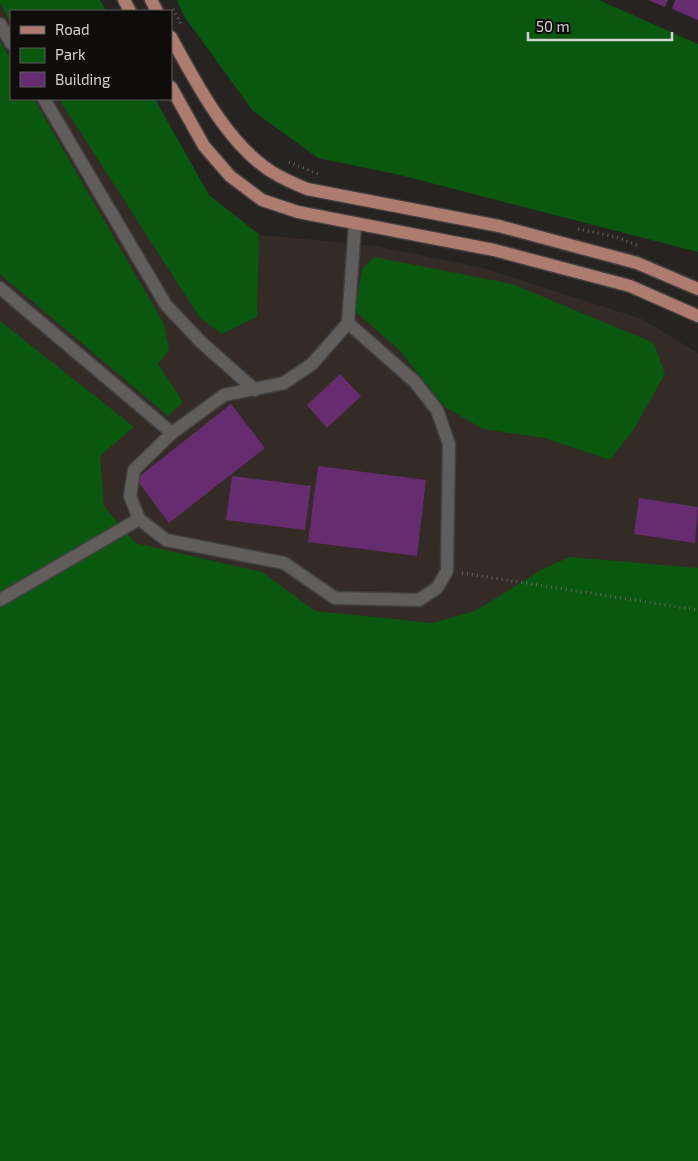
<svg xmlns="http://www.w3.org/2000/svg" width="698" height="1161" font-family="'Exo 2',sans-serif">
<rect width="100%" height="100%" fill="#262321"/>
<polygon fill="#342b27" points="0,0 43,0 11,11 11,99 101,99 199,229 376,246 483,268 642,319 698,353 698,1161 0,1161"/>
<g fill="#0a570f">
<polygon points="0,0 100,0 106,11 11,11 11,22 0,4"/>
<polygon points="177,0 599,0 698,44 698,252 400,175 318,158 253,111 184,16"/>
<polygon points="0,41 11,60 11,99 34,99 164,324 169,350 158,364 183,402 168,416 0,274"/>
<polygon points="59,99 155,99 209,195 259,234 257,317 222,334 200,318"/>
<polygon points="374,257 512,284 654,343 665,374 634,429 610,460 544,438 483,429 445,407 400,351 355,311 362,269"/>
<polygon points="0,321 134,427 100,456 104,506 135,543 262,572 315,611 432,623 475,611 543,569 570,557 698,568 698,1161 0,1161"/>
</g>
<g fill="#652c70">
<polygon points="648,0 668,0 665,7"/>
<polygon points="675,0 698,0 698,20 672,9"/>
<polygon points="340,374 361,396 327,428 307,405"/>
<polygon points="231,404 265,448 169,523 136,479"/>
<polygon points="318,466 426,480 417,556 308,542"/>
<polygon points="232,476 311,486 305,530 226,520"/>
<polygon points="639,498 698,507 695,543 634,534"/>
</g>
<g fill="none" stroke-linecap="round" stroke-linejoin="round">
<g stroke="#42403f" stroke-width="15">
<g id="minor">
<polyline points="0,24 11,43"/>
<polyline points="44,99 166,305 201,342 255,390"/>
<polyline points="0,288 172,433"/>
<polyline points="348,323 415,382 437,410 449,444 447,571 437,588 419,600 335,598 284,563 166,540 139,519 130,496 134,470 172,433 224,395 284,383 312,364 348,323 355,224"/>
<polyline points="0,600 139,519"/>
</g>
</g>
<g stroke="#42403f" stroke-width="15">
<g id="major">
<polyline points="124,0 130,11"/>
<polyline points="151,0 157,11"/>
<path d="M 171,37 C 196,83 231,151 279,176 C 288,181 298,185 307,189 L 499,226 L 637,263 L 698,289"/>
<polyline points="171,87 204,146 230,176 262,200 298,212 494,250 630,286 698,316"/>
</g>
</g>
<g stroke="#686664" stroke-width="3" stroke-dasharray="1 4" stroke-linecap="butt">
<polyline points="173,9 181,24"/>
<polyline points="289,162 318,174"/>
<polyline points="578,229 617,237 639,246"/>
<polyline points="462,573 698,610"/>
</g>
<use href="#minor" stroke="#605d5b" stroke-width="12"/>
<use href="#major" stroke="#ae7c6e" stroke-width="12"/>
</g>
<rect x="10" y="10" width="162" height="90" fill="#0e0d0c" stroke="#5e5c5b"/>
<rect x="20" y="26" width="25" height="8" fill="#ae7c6e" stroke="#5e5c5b"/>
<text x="55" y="35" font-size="15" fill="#d5d3d2">Road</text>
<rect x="20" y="48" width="25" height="15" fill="#0a570f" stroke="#5e5c5b"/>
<text x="55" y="60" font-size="15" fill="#d5d3d2">Park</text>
<rect x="20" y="72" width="25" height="15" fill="#652c70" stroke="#5e5c5b"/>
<text x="55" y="85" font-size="15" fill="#d5d3d2">Building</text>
<path d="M528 32v8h144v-8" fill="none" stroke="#d5d3d2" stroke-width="2.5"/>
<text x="536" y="32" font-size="15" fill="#d5d3d2" stroke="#0e0d0c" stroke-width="4" paint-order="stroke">50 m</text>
</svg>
